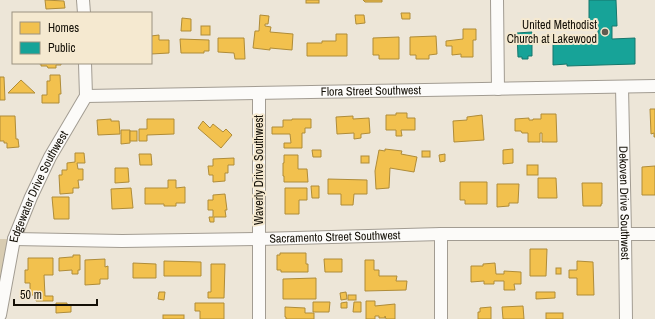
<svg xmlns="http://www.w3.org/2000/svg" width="655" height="319" font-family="'Archivo Narrow',sans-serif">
<rect width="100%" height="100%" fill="#ede6d8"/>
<polygon fill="#d8ccb2" points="0,239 9,239 0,279"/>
<g fill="#f2c14e" stroke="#af8c39">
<polygon points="45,0 64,1 65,8 46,9"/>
<rect x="306" y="0" width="13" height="3"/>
<polygon points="363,0 382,0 382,2 365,2"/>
<polygon points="401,13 410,13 410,19 402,19"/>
<polygon points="260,15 269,16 268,24 265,24 265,26 271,27 270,32 293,34 292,50 270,48 270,50 253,48 255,31 259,31"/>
<polygon points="355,15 364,15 365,23 356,24"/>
<polygon points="182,18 191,19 191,31 181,31"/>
<rect x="201" y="26" width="9" height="9"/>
<polygon points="463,29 476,29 476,40 473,40 473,57 461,57 461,54 452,55 452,46 446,46 446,41 463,39"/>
<polygon points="336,34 347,34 347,56 307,56 307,43 322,43 322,41 336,41"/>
<polygon points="159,35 159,40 169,40 169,53 151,54 151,36"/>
<polygon points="436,36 437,54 429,55 429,59 416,59 416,55 410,55 410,37"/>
<polygon points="399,37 399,59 379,59 379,55 373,55 373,38"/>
<polygon points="218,38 244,38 245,59 235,59 234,53 218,52"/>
<polygon points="180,39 209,40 209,51 204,51 204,53 181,53"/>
<polygon points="36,63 61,63 61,65 56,65 56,68 48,68 47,66 41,66 41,64"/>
<polygon points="50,75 60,75 61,94 59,94 59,103 42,103 42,95 47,95 47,81 50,81"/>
<polygon points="0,77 4,77 5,100 0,100"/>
<polygon points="21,80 35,93 8,93"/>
<polygon points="650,109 655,109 655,137 654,137 654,133 651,134"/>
<polygon points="396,113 407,113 407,118 415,118 415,130 401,130 402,136 396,136 396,130 386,130 386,115 396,115"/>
<polygon points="541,114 556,114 557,142 542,142 542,133 540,133 540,142 528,142 528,133 522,133 521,131 515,131 515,119 529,118 529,120 533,120 533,119 541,119"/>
<polygon points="482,115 484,140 454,142 453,121 467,120 467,117"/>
<polygon points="0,116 15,116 16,139 18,139 19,147 7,148 7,143 4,143 4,141 0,141"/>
<polygon points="353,116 353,119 369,118 370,133 361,134 361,138 354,139 354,133 337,134 336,117"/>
<polygon points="111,119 111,121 119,121 120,134 98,135 97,120"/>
<polygon points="147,119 174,119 174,134 147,135 147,141 139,141 139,129 147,129"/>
<polygon points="292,119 311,119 311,128 305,128 305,133 302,133 302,148 284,148 284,143 291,143 290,134 272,134 272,127 283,127 283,120 292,120"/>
<polygon points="203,121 210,128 213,124 223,132 226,129 232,135 221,148 198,128"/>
<polygon points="121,130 130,130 130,143 121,144"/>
<rect x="130" y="131" width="7" height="10"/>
<polygon points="385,149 402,151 401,154 417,157 414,172 390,168 389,188 376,189 375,171 379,150 385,151"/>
<polygon points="513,149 513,163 503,164 503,150"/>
<polygon points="312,150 321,150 321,157 313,157"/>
<rect x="422" y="151" width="8" height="6"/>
<polygon points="75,153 84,153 85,163 77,163 78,169 83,169 83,180 78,180 79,188 73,188 73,193 60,194 59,175 62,175 62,170 67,170 67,163 75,162"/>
<polygon points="139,154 151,154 152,165 140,165"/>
<polygon points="445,154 445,161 440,162 439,155"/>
<polygon points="284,155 298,155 298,169 307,169 308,182 284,182 284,176 283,176 283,163 284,163"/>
<rect x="361" y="156" width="8" height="7"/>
<polygon points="234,158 234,165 228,165 228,173 225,173 225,181 213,182 213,175 209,175 208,166 213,166 213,159"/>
<rect x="527" y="165" width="11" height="10"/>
<polygon points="655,166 655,195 642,195 642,167"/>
<polygon points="115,168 128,168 129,182 115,183"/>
<polygon points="538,178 556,178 557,198 538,198"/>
<polygon points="328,179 367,180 367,194 354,194 353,205 341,205 341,194 328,194"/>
<polygon points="168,180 176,180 176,188 185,187 185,203 176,203 176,206 164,206 164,204 145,204 145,188 168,188"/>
<polygon points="460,182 487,182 487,204 465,204 465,200 460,200"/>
<polygon points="582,183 602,183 602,204 601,204 601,206 583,206"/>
<polygon points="497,184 519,184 518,203 509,203 509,206 497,207"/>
<polygon points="311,186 319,186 319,198 312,198"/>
<polygon points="131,188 133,208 112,209 111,189"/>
<polygon points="285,188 307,188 307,200 299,200 299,214 285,214"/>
<polygon points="225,194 227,210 225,210 226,217 214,217 214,222 210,222 209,217 213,217 213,210 208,210 208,200 213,200 213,195"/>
<polygon points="52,197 69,197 69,219 54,219"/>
<polygon points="530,249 547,249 546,276 530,276"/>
<polygon points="280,253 306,253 306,264 308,264 308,272 281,272 281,270 277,270 277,255 280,255"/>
<polygon points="73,255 80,255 80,270 78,270 78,274 72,274 72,270 59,271 59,258 71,257 73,257"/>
<polygon points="28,258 53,258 53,275 44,275 45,296 53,296 53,301 36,301 36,295 30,295 30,283 25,283 25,270 28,270"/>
<polygon points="105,259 105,267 108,266 108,279 100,279 100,284 85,285 85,260"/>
<polygon points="324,259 342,259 342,272 325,272"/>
<polygon points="365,260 374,260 374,270 379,270 379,276 397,276 396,281 407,281 406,290 365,291"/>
<polygon points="164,261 201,262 201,276 164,276"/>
<polygon points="577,261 593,262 594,295 577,295 577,278 569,278 569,270 577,270"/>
<polygon points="133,263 156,264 156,278 133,278"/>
<polygon points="495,263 496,274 504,274 504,271 521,272 521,284 514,284 515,290 504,290 504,281 494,281 494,284 484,284 484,281 471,282 471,266 483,266 483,264"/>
<polygon points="211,264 225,264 224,298 208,298 208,292 211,292"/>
<rect x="556" y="268" width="5" height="6"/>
<polygon points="316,278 316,299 283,299 283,279"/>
<polygon points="159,292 165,292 164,300 158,299"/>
<polygon points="346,292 347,299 341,300 340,293"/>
<polygon points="536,292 555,292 555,298 536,299"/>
<rect x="348" y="295" width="8" height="5"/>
<polygon points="366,301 375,301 375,306 395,304 395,319 386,319 385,316 385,318 379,318 379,316 375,316 375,319 366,319"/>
<polygon points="313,302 330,302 329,312 313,312"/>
<polygon points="347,302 347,308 341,308 341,303"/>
<polygon points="354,302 361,302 361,312 353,312"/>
<polygon points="56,303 67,303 67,305 71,305 71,312 56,313"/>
<polygon points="195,303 224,303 224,319 200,319 200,311 195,311"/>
<polygon points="523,306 524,319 503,319 502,307"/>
<polygon points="285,307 305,308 305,313 314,313 314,319 286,319 286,317 285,317"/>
<polygon points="491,307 491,319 478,319 478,312 480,312 480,308"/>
<rect x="546" y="313" width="17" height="6"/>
<rect x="163" y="315" width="21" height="4"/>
</g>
<g fill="#17a398" stroke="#16776c">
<polygon points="589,0 616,0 617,26 612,26 612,39 635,38 635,64 567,66 567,64 553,65 553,44 562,43 562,36 571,36 571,40 598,39 598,27 585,27 585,19 589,19"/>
<polygon points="532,32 532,56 528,56 528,59 522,59 522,57 518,57 517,33"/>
</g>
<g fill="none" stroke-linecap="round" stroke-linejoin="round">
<g stroke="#a29c92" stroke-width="14">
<g id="minor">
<polyline points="83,0 84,13"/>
<polyline points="497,0 498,89"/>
<path id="s1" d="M 622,87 L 625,234 L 626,319"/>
<polyline points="259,93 259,319"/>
<path id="s2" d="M 86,96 L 655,86"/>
<polyline points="441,234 441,319"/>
<path id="s3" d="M 14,239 L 122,241 L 259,239 L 441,234 L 655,234"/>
<path id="s4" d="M 0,315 L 14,239 L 31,197 L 50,157 L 86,96 L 85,63"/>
</g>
</g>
<use href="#minor" stroke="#fcfbf9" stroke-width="12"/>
</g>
<circle fill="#605b50" stroke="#f5e9d0" stroke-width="1.5" cx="605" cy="32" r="4"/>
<g text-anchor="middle" stroke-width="4" stroke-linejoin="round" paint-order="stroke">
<g font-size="12" fill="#141007" stroke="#f5e9d0" text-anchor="end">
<text x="597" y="29">United Methodist<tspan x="597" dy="14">Church at Lakewood</tspan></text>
</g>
<g font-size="12" fill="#141007" stroke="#f5e9d0">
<text dy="4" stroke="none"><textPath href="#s2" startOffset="285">Flora Street Southwest</textPath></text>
<text transform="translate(259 170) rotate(-90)" y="4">Waverly Drive Southwest</text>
<text dy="4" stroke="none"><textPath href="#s4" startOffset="135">Edgewater Drive Southwest</textPath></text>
<text dy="4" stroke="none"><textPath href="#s1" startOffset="116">Dekoven Drive Southwest</textPath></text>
<text dy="4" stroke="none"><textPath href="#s3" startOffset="321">Sacramento Street Southwest</textPath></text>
</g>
</g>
<rect x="12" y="12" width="140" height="52" fill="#f5e9d0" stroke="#9b9280"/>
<rect x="20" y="22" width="20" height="12" fill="#f2c14e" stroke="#9b9280"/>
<text x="48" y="32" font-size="12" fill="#141007">Homes</text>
<rect x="20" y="42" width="20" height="12" fill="#17a398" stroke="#9b9280"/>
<text x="48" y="52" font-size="12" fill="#141007">Public</text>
<path d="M14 299v6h83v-6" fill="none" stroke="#141007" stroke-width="2"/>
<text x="20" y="299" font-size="12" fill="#141007" stroke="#f5e9d0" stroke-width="3" paint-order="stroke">50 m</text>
</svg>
